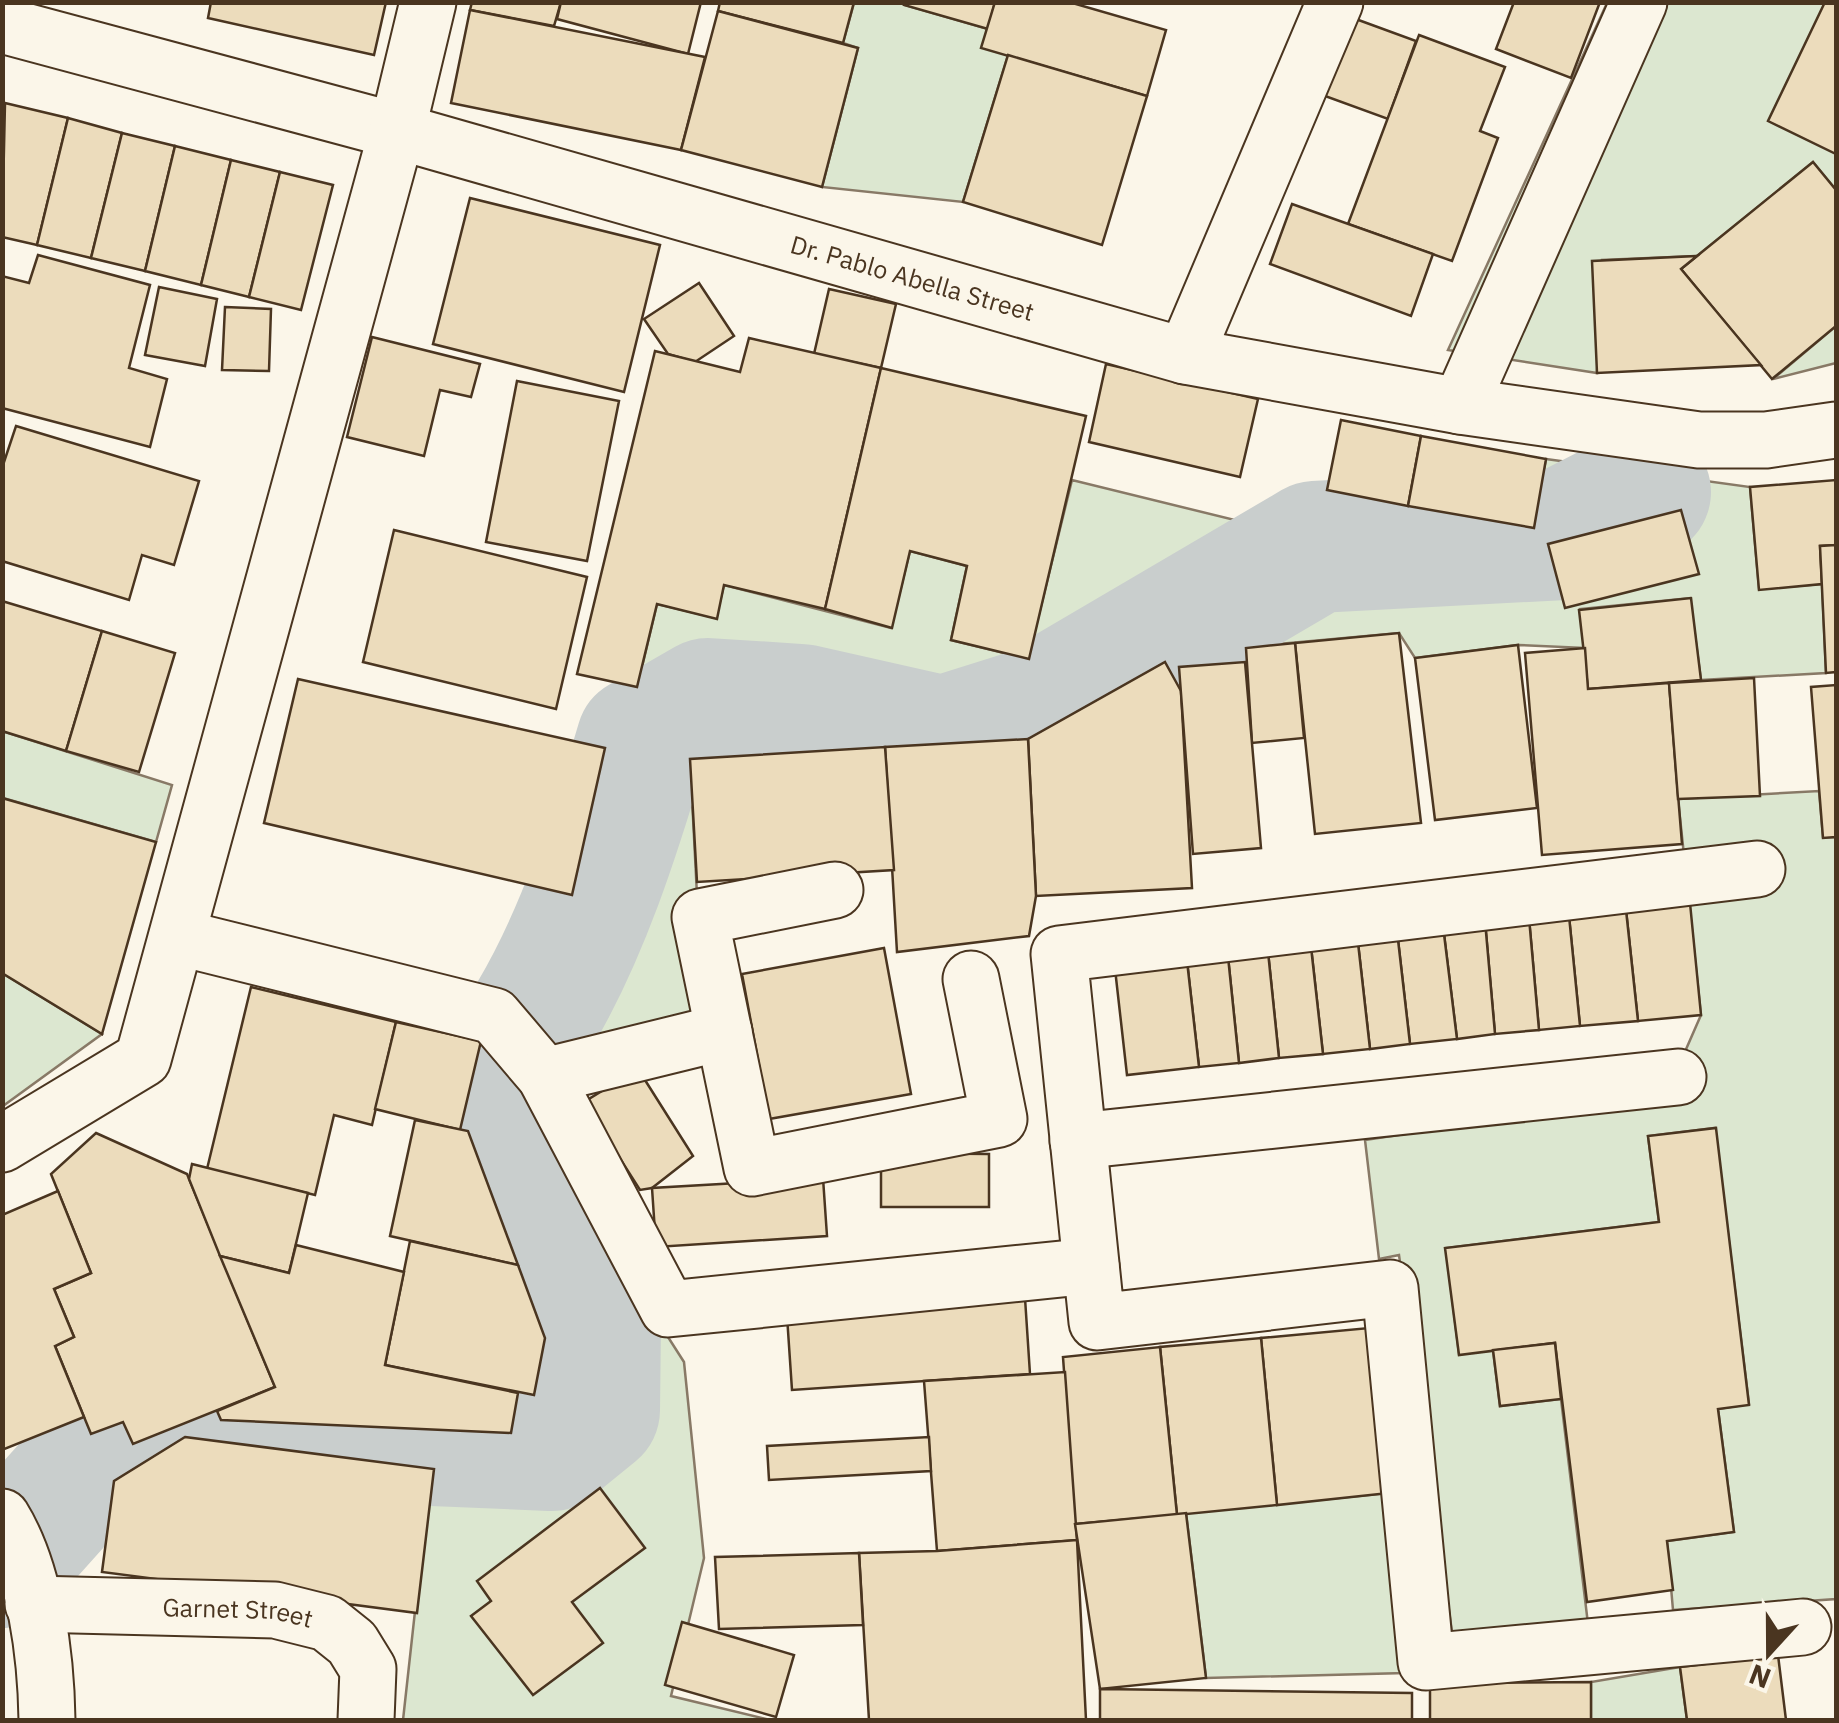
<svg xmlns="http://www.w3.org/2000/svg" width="1839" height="1723" font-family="'IBM Plex Sans',sans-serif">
<rect width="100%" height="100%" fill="#fbf6e9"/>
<g fill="#dce7d0" stroke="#887966" stroke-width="2.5">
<polygon points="854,3 905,3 905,5 988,29 1008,55 963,202 822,187 858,48 843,43"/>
<polygon points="1607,3 1836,3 1836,190 1813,162 1697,256 1602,260 1597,373 1448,350"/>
<polygon points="1836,326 1836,363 1773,379"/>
<polygon points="1546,459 1750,487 1759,589 1822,584 1826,673 1701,680 1690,598 1580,609 1585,648 1518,645 1415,658 1399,633 1178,653 1043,735 690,759 703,1012 590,1088 551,1154 684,1362 704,1558 671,1696 770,1720 403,1720 435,1430 543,1419 545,1338 458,1106 520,993 544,891 572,895 637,688 657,604 716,618 724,585 891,628 910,551 967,566 951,640 1028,659 1072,480 1263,527 1327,490 1533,528"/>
<polygon points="2,731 172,785 156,842 3,798"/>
<polygon points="1819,791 1823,837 1836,837 1836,1599 1673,1610 1667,1541 1734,1532 1718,1409 1749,1404 1715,1128 1648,1136 1659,1222 1446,1248 1459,1354 1493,1350 1500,1406 1561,1399 1588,1624 1452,1632 1399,1255 1379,1259 1365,1140 1666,1095 1701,1015 1678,799"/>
<polygon points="2,973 102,1034 3,1106 2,1106"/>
<polygon points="1389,1493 1405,1673 1206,1678 1186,1513"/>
<polygon points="1680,1667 1687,1720 1591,1720 1591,1682"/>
</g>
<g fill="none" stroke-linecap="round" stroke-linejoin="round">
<g stroke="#c9cecd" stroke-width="132">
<path d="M 534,1016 C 583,934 615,833 642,742 L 708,704 L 801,710 L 943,742 L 1029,715 L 1315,547 L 1563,534 L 1645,492"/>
<polyline points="2,1562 88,1466 191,1430 551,1445 594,1410 595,1323 523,1151 514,1089"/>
</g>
</g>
<g fill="#ecdcbc" stroke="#4a3520" stroke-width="2.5">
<polygon points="211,2 386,2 374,55 208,18"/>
<polygon points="472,2 561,2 554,26 470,10"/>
<polygon points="561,2 701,2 688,54 557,19"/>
<polygon points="720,2 854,2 843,43 718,11"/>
<polygon points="905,2 995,2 988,29 904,5"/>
<polygon points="995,2 1069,2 1166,30 1147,96 981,48"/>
<polygon points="1514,2 1600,2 1571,78 1496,49"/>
<polygon points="1825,2 1836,2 1836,154 1768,121"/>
<polygon points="470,10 705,57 681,150 451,103"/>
<polygon points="718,11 858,48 822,187 681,150"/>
<polygon points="1353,18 1416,41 1388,119 1325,96"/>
<polygon points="1419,35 1505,67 1480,131 1498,138 1452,261 1348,224"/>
<polygon points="1008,55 1147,96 1102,245 963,202"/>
<polygon points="5,103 68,118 37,245 2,237"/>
<polygon points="68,118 122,133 91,258 37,245"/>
<polygon points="122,133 175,146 145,271 91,258"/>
<polygon points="175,146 231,160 201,285 145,271"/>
<polygon points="231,160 280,172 249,297 201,285"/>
<polygon points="1813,162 1836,190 1836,326 1772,379 1681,269"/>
<polygon points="280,172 333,185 301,310 249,297"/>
<polygon points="470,198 660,245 624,392 433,344"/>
<polygon points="1292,204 1433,254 1411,316 1270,264"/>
<polygon points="38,255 150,285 129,368 167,379 150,447 2,408 2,276 29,283"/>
<polygon points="1697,256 1681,269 1761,365 1597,373 1592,261"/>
<polygon points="699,283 734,336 695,362 668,354 644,319"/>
<polygon points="159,287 217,299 205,366 145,355"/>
<polygon points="829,289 896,304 881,368 814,354"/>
<polygon points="225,307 271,309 269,371 222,370"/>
<polygon points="372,337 480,364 471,397 440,390 424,456 347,437"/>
<polygon points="749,338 881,368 825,609 724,585 717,619 657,604 637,687 577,674 655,351 740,372"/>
<polygon points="1106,364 1258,399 1240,477 1089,442"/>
<polygon points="881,368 1086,416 1029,659 951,640 967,566 910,551 892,628 825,609"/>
<polygon points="517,381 619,401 587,561 486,542"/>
<polygon points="1341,420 1421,436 1408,506 1327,490"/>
<polygon points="16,426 199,481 174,565 142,555 129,600 2,561 2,468"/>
<polygon points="1421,436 1546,459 1534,528 1408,506"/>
<polygon points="1836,480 1836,545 1820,546 1822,584 1759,590 1750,487"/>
<polygon points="1681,510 1699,574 1565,608 1548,544"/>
<polygon points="394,530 587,577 556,709 363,662"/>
<polygon points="1836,545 1836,672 1826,673 1820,546"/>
<polygon points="1691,598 1701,680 1588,689 1579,610"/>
<polygon points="2,601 102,631 66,751 2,731"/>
<polygon points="102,631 175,653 139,772 66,751"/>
<polygon points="1399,633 1421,823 1315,834 1295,643"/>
<polygon points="1295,643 1304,738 1252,743 1246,648"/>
<polygon points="1518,645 1537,808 1435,820 1415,658"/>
<polygon points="1585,648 1588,689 1669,683 1682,844 1542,855 1525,653"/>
<polygon points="1165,662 1181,691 1192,888 1036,896 1028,739"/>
<polygon points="1245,662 1261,848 1193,854 1179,667"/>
<polygon points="1754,678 1760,796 1678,799 1669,683"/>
<polygon points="298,679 605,748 572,895 264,823"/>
<polygon points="1836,685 1836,837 1823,838 1811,687"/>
<polygon points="1028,739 1036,896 1029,936 897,952 885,747"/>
<polygon points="885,747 894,870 697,882 690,759"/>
<polygon points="2,798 156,842 102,1034 2,973"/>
<polygon points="1690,903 1701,1015 1638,1021 1626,910"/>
<polygon points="1626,910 1638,1021 1580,1026 1569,916"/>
<polygon points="1569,916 1580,1026 1539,1030 1529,918"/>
<polygon points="1529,918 1539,1030 1495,1034 1485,921"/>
<polygon points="1485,921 1495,1034 1457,1039 1443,926"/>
<polygon points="1443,926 1457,1039 1410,1044 1397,931"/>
<polygon points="1397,931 1410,1044 1370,1049 1357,934"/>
<polygon points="1357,934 1370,1049 1323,1054 1310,938"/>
<polygon points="1310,938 1323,1054 1279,1058 1267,942"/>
<polygon points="1267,942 1279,1058 1239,1063 1227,947"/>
<polygon points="1227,947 1239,1063 1199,1067 1186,952"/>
<polygon points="884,948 911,1094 769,1119 742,974"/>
<polygon points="1186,952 1199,1067 1127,1075 1114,960"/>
<polygon points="251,987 396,1022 372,1125 334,1115 315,1195 207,1169"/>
<polygon points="396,1022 481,1041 460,1130 375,1109"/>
<polygon points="638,1069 693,1156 652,1188 640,1190 584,1102"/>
<polygon points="415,1120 468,1131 518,1265 390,1236"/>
<polygon points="1716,1128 1749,1405 1718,1409 1734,1532 1667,1541 1673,1590 1587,1602 1555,1343 1459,1355 1445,1248 1659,1222 1648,1136"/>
<polygon points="96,1133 187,1174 275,1387 133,1444 123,1422 91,1434 55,1346 74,1337 54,1289 91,1273 51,1174"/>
<polygon points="881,1153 989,1154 989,1207 881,1207"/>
<polygon points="192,1164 308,1193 289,1273 220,1256 189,1179"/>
<polygon points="823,1178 827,1236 656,1247 652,1188"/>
<polygon points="58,1191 91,1273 54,1289 74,1337 55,1346 84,1417 2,1450 2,1215"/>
<polygon points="410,1241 518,1265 545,1338 534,1395 385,1365"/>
<polygon points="296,1245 404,1272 385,1365 518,1393 511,1433 221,1420 217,1411 275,1387 220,1256 289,1273"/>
<polygon points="1025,1298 1030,1374 792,1390 787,1316"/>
<polygon points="1369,1328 1389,1493 1277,1505 1261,1338"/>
<polygon points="1261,1338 1277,1505 1177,1515 1160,1347"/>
<polygon points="1555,1343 1561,1399 1500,1406 1493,1350"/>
<polygon points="1160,1347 1177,1515 1075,1524 1063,1357"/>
<polygon points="1065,1372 1077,1540 937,1551 924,1381"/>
<polygon points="185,1437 434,1469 417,1613 102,1572 114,1481"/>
<polygon points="929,1437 931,1471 769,1480 767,1446"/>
<polygon points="600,1488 645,1548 572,1602 603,1643 533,1695 471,1616 491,1601 477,1581"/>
<polygon points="1186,1513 1206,1678 1100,1689 1075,1524"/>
<polygon points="1077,1540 1086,1720 869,1720 859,1553 937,1551"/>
<polygon points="859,1553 863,1625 719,1629 715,1557"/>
<polygon points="682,1622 794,1655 776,1717 665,1685"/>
<polygon points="1778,1655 1786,1720 1687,1720 1680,1667"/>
<polygon points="1591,1682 1591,1720 1430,1720 1430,1683"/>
<polygon points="1100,1689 1412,1693 1412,1720 1100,1720"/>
</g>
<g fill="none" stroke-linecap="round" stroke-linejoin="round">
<g stroke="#4a3520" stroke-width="59">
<g id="minor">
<path id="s1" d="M 2,25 L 397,131 L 1185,356 L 1460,406 L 1699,440 L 1766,440 L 1836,430"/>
<polyline points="1185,356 1335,2"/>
<polyline points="1460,406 1639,2"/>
<polyline points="1757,869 1059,954 1097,1322 1390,1288 1426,1662 1803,1627"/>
<polyline points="835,890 700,917 752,1168 999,1119 971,979"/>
<polyline points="177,937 494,1016 545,1076 668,1309 1091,1266"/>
<polyline points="545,1076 724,1032"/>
<polyline points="1078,1141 1678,1077"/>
<polyline points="2,1144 143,1059 397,131 428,2"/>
<path d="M 2,1517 C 36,1572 46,1657 47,1720"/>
<path id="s2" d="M 33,1604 L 275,1610 L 327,1623 L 352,1643 L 368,1669 L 366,1720"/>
</g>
</g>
<use href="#minor" stroke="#fbf6e9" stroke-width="55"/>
</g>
<g text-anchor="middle" stroke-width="8" stroke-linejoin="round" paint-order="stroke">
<g font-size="25" fill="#4a3520" stroke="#fbf6e9">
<text dy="9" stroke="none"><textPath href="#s1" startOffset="945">Dr. Pablo Abella Street</textPath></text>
<text dy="9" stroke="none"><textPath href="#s2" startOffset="205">Garnet Street</textPath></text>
</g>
</g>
<rect width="1839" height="1723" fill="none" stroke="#4a3520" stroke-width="10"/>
<g transform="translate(1769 1653) rotate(201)" stroke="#fbf6e9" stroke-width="8" paint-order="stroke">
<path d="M0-8L18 38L0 25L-18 38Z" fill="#4a3520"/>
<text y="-15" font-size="28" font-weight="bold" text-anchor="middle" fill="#4a3520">N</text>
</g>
</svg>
